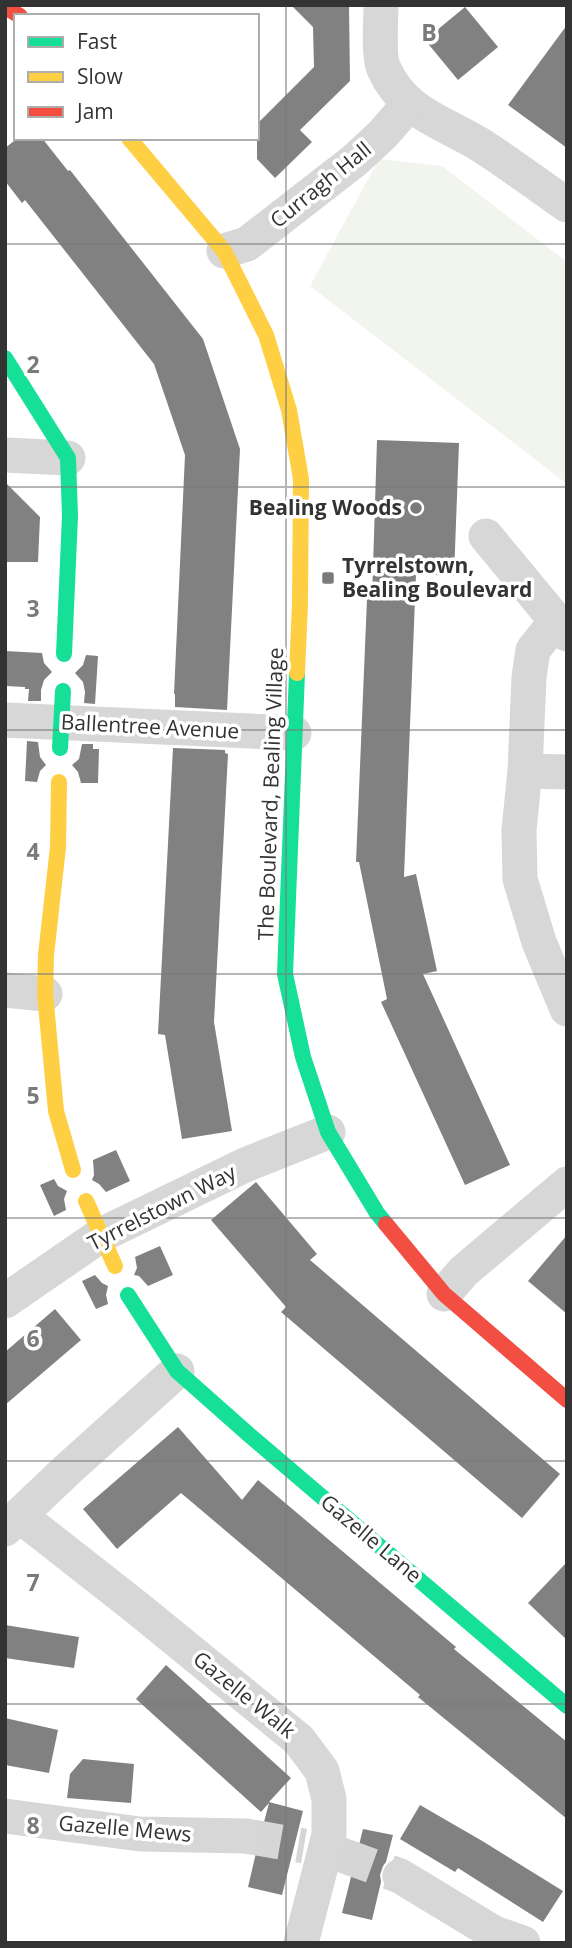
<svg xmlns="http://www.w3.org/2000/svg" width="572" height="1948" font-family="'Open Sans',sans-serif">
<rect width="100%" height="100%" fill="#fff"/>
<polygon fill="#f1f5ed" points="379,159 442,166 567,262 567,484 310,286"/>
<g fill="#818181">
<polygon points="291,5 349,5 350,81 300,130 312,142 275,178 257,159 257,124 314,67 313,27"/>
<polygon points="465,7 498,47 458,80 425,40"/>
<polygon points="567,25 567,148 508,105"/>
<polygon points="18,138 42,138 68,171 70,170 203,339 240,449 227,710 175,707 175,694 174,694 185,455 154,364 25,200 22,203 5,181 5,148"/>
<polygon points="377,440 459,443 454,576 416,574 404,877 416,874 437,971 423,974 510,1165 465,1185 381,1002 387,999 359,862 356,862 367,599 372,599"/>
<polygon points="5,482 40,517 38,562 5,562"/>
<polygon points="5,651 42,653 44,663 52,672 44,680 41,690 41,701 28,701 29,689 25,689 25,687 5,686"/>
<polygon points="86,655 98,656 95,704 84,703 85,692 83,682 75,673 83,665"/>
<polygon points="27,741 38,742 40,757 46,765 40,771 37,782 25,781"/>
<polygon points="82,744 93,744 93,749 99,749 98,783 81,783 78,772 72,765 79,759"/>
<polygon points="173,748 225,750 225,753 228,754 214,1022 232,1131 182,1139 165,1035 158,1034"/>
<polygon points="116,1150 130,1181 106,1192 99,1184 92,1180 94,1175 93,1160"/>
<polygon points="54,1179 58,1186 67,1191 64,1199 66,1210 54,1216 40,1185"/>
<polygon points="256,1182 317,1254 310,1260 560,1474 522,1518 281,1312 286,1307 211,1220"/>
<polygon points="567,1235 567,1314 528,1281"/>
<polygon points="160,1246 173,1275 148,1286 139,1276 134,1275 137,1268 135,1257"/>
<polygon points="95,1275 102,1283 108,1286 106,1295 108,1304 96,1309 82,1281"/>
<polygon points="55,1309 81,1340 5,1405 5,1352"/>
<polygon points="178,1427 242,1500 258,1480 456,1647 454,1649 567,1742 567,1819 418,1697 420,1695 181,1493 117,1549 83,1509"/>
<polygon points="567,1562 567,1640 528,1603"/>
<polygon points="5,1625 79,1637 74,1668 5,1658"/>
<polygon points="166,1665 291,1778 269,1802 303,1811 282,1895 248,1887 256,1853 263,1847 266,1837 263,1826 269,1803 261,1812 136,1699"/>
<polygon points="5,1718 58,1730 49,1773 5,1765"/>
<polygon points="83,1759 134,1764 131,1803 67,1798 70,1774"/>
<polygon points="420,1805 484,1842 563,1891 543,1922 458,1868 455,1872 400,1839"/>
<polygon points="363,1829 393,1835 386,1862 383,1866 380,1875 381,1882 372,1920 342,1913"/>
</g>
<g fill="none" stroke-linecap="round" stroke-linejoin="round">
<g stroke="#d6d6d6" stroke-width="35" stroke-dasharray="35 18" stroke-linecap="butt">
<polyline points="246,1836 304,1846"/>
<polyline points="339,1854 400,1876"/>
</g>
<g stroke="#d7d7d7" stroke-width="35">
<path d="M 381,5 C 381,19 378,58 384,69 C 404,113 441,121 479,144 C 509,163 538,185 567,205"/>
<polyline points="224,251 247,244 355,160 383,134 409,104"/>
<polyline points="5,455 68,458"/>
<polyline points="486,536 567,634"/>
<polyline points="556,621 533,650 529,677 525,771 519,830 520,879 539,942 567,1009"/>
<polyline points="5,720 294,733"/>
<polyline points="525,771 567,772"/>
<polyline points="5,990 45,994"/>
<polyline points="444,1294 464,1271 567,1184"/>
<polyline points="5,1301 101,1235 245,1165 328,1132"/>
<polyline points="20,1516 136,1607 299,1740 322,1771 329,1799 329,1835 301,1943"/>
<polyline points="5,1529 67,1470 177,1371"/>
<polyline points="5,1816 140,1834 246,1836"/>
<polyline points="400,1876 494,1933 523,1943"/>
</g>
<g stroke="#16e098" stroke-width="16">
<polyline points="5,358 68,458 70,516 64,654"/>
<polyline points="297,673 285,974 303,1057 328,1132 377,1213 386,1224"/>
<polyline points="60,748 63,691"/>
<polyline points="128,1295 177,1371 247,1433 567,1706"/>
</g>
<g stroke="#ffcf43" stroke-width="16">
<polyline points="129,138 224,251 266,335 289,410 301,479 300,603 297,673"/>
<polyline points="59,782 58,847 46,955 45,994 56,1111 73,1170"/>
<polyline points="86,1201 115,1266"/>
</g>
<g stroke="#f24e42" stroke-width="16">
<polyline points="5,7 20,16"/>
<polyline points="386,1224 444,1294 567,1400"/>
</g>
</g>
<path fill="none" stroke="#7a7a7a" stroke-width="2" stroke-opacity="0.55" d="M 286,5 L 286,1943M 5,244 L 567,244M 5,487 L 567,487M 5,730 L 567,730M 5,974 L 567,974M 5,1218 L 567,1218M 5,1461 L 567,1461M 5,1704 L 567,1704"/>
<g fill="#7a7a7a" stroke="#fff" stroke-width="2.5">
<circle cx="416" cy="508" r="7"/>
<rect x="321" y="571" width="14" height="14" rx="3.5"/>
</g>
<g text-anchor="middle" stroke-width="7" stroke-linejoin="round" paint-order="stroke">
<g font-size="21" fill="#333" stroke="#fff">
<text transform="translate(321 185) rotate(-39)" y="7">Curragh Hall</text>
<text transform="translate(150 727) rotate(3)" y="7">Ballentree Avenue</text>
<text transform="translate(271 794) rotate(-88)" y="7">The Boulevard, Bealing Village</text>
<text transform="translate(162 1208) rotate(-27)" y="7">Tyrrelstown Way</text>
<text transform="translate(371 1539) rotate(40)" y="7">Gazelle Lane</text>
<text transform="translate(244 1695) rotate(39)" y="7">Gazelle Walk</text>
<text transform="translate(125 1829) rotate(5)" y="7">Gazelle Mews</text>
</g>
<g font-size="21" font-weight="bold" fill="#333" stroke="#fff" text-anchor="end">
<text x="402" y="515">Bealing Woods</text>
<text x="342" y="573" text-anchor="start">Tyrrelstown,<tspan x="342" dy="24">Bealing Boulevard</tspan></text>
</g>
</g>
<g font-size="23" text-anchor="middle" font-weight="bold" fill="#7a7a7a" stroke="#fff" stroke-width="7" stroke-linejoin="round" paint-order="stroke">
<text x="429" y="41">B</text>
<text x="33" y="373">2</text>
<text x="33" y="617">3</text>
<text x="33" y="860">4</text>
<text x="33" y="1104">5</text>
<text x="33" y="1347">6</text>
<text x="33" y="1591">7</text>
<text x="33" y="1834">8</text>
</g>
<rect width="572" height="1948" fill="none" stroke="#333333" stroke-width="14"/>
<rect x="14" y="14" width="245" height="126" fill="#ffffff" stroke="#adadad" stroke-width="2"/>
<rect x="28" y="37" width="35" height="10" fill="#16e098" stroke="#adadad" stroke-width="2"/>
<text x="77" y="49" font-size="21" fill="#333333">Fast</text>
<rect x="28" y="72" width="35" height="10" fill="#ffcf43" stroke="#adadad" stroke-width="2"/>
<text x="77" y="84" font-size="21" fill="#333333">Slow</text>
<rect x="28" y="107" width="35" height="10" fill="#f24e42" stroke="#adadad" stroke-width="2"/>
<text x="77" y="119" font-size="21" fill="#333333">Jam</text>
</svg>
